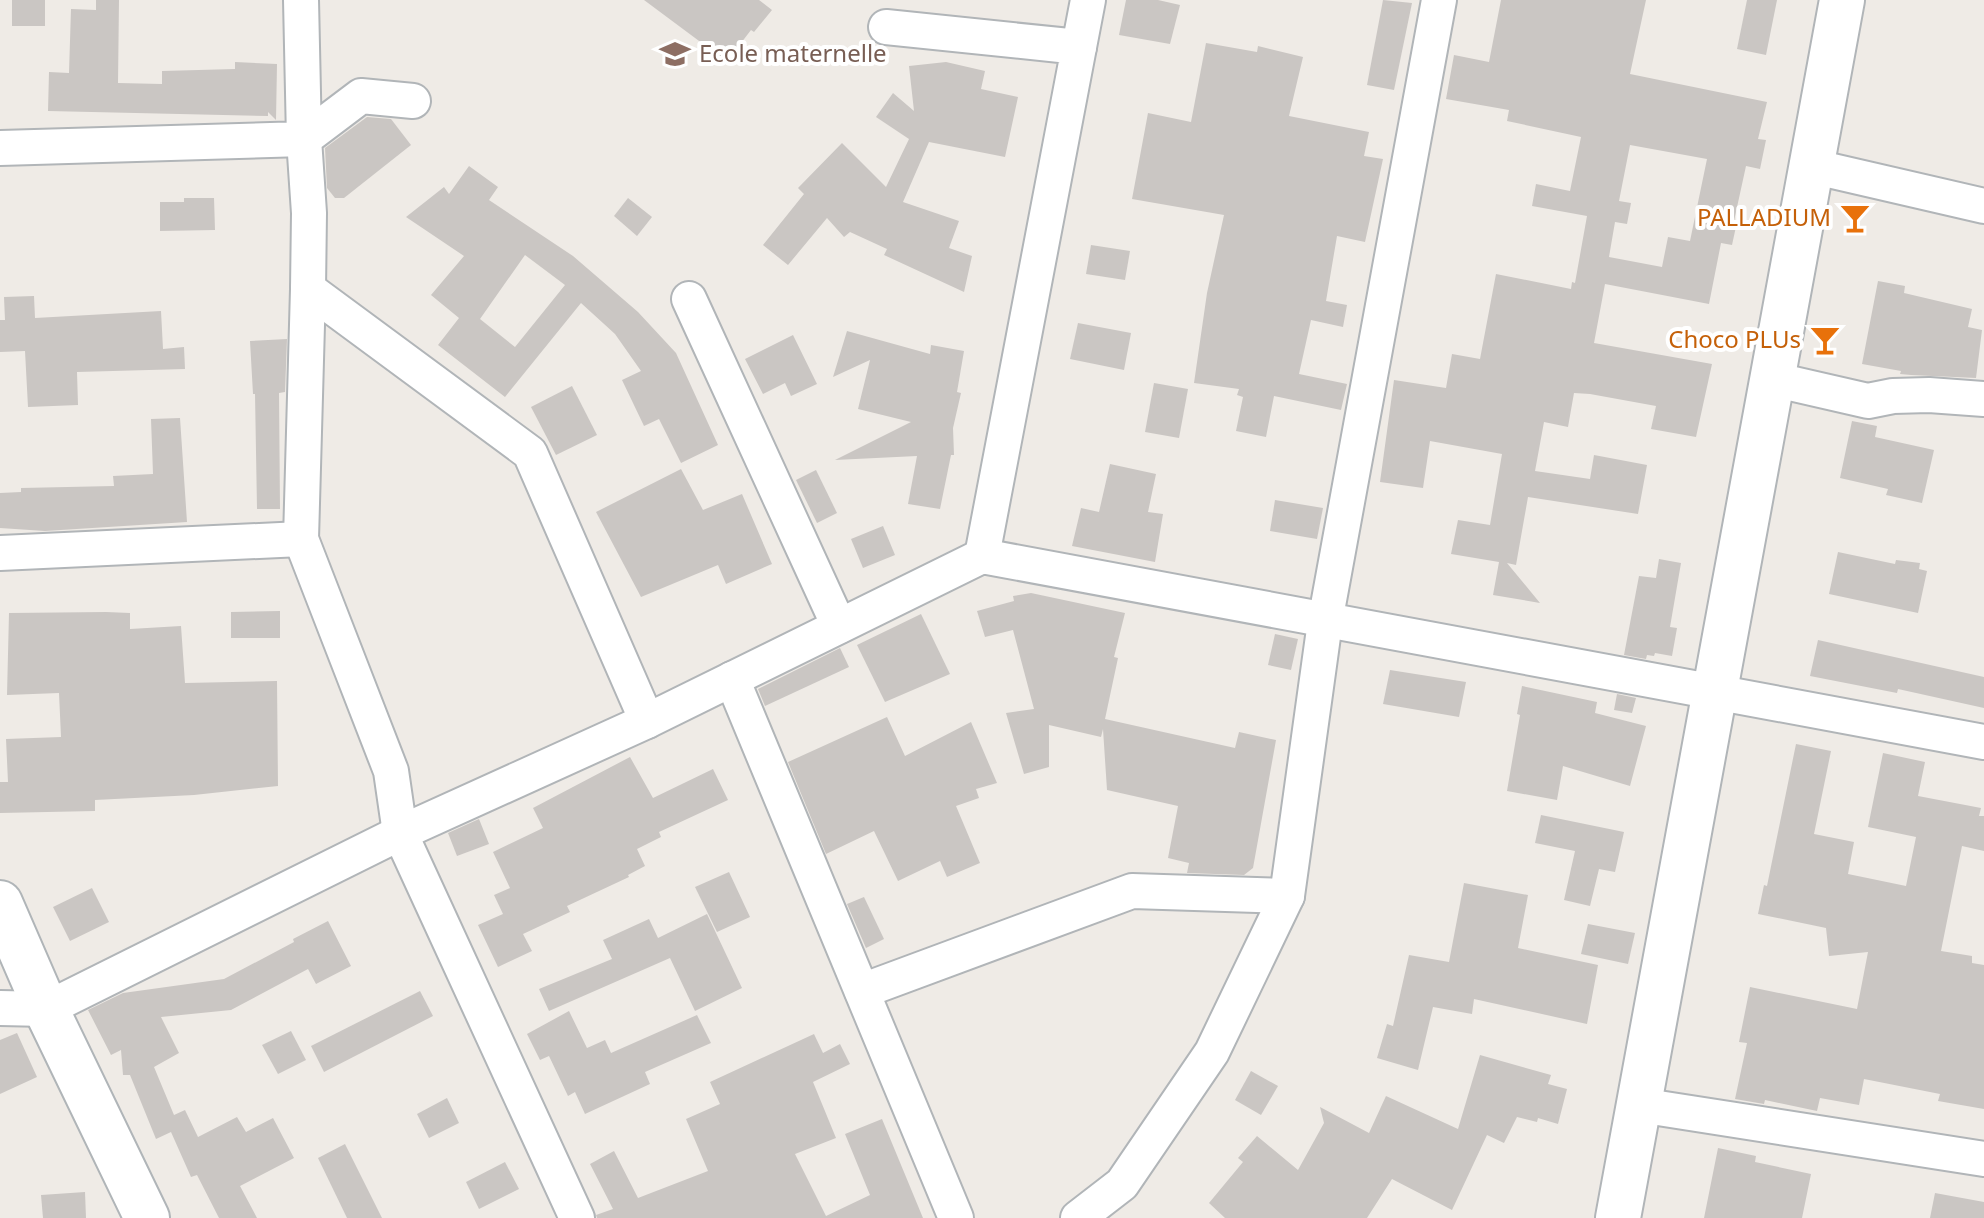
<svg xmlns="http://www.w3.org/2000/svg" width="1984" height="1218" font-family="'Noto Sans',sans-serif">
<rect width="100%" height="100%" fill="#efebe6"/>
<g fill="#cac6c3" fill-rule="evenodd">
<rect x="12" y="0" width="33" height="26"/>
<polygon points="96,0 119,0 118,83 162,84 162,71 235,69 235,62 277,64 276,120 268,112 268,116 48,111 49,72 69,73 71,9 96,10"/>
<polygon points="644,0 759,0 772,10 754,32 751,30 741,43 744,46 730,64"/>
<polygon points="1126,0 1158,0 1180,5 1170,44 1119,35"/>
<polygon points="1383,0 1412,3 1394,90 1367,85"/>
<path d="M 1501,0 L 1646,0 L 1630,74 L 1767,102 L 1758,139 L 1766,140 L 1760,169 L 1746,166 L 1734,221 L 1737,222 L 1732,245 L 1721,243 L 1709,304 L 1605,284 L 1594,343 L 1712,364 L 1696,437 L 1651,429 L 1656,406 L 1590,394 L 1574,393 L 1568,427 L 1544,422 L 1535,471 L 1590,479 L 1594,455 L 1647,465 L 1638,514 L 1528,497 L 1516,565 L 1507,563 L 1540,603 L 1493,595 L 1499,562 L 1451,554 L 1458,520 L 1490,525 L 1502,454 L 1430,441 L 1423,488 L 1380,482 L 1394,380 L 1446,388 L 1452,354 L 1480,359 L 1496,274 L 1571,289 L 1572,282 L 1575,283 L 1587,216 L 1532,206 L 1536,184 L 1570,191 L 1581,137 L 1507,121 L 1509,110 L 1446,99 L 1454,55 L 1489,62 ZM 1630,145 L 1707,159 L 1690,241 L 1668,237 L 1662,267 L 1609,257 L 1615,222 L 1627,224 L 1631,203 L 1619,201 Z"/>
<polygon points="1747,0 1777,0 1766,55 1737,49"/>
<polygon points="1206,43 1257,52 1258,46 1303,57 1289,116 1369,132 1364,156 1383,159 1365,242 1337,236 1326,301 1347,305 1343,327 1311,320 1299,374 1347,384 1341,410 1274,396 1266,437 1236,431 1243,397 1237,395 1239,389 1194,383 1207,293 1224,215 1132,199 1148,113 1191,122"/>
<polygon points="946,62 985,71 981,89 1018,97 1005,157 929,142 903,202 959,221 949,248 972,256 964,292 884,255 887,249 850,232 844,237 827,218 788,265 763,245 804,194 798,188 842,143 886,187 909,139 876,117 893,93 914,111 909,66"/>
<polygon points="367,117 391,119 411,145 344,198 335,198 327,188 325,148"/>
<path d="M 469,166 L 498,187 L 489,200 L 573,256 L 638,312 L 676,353 L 718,445 L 681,463 L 659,419 L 644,426 L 622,380 L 641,371 L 615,334 L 581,303 L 505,397 L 438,345 L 459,318 L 431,295 L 464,256 L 406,217 L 444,187 L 449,194 ZM 525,255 L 565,285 L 515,347 L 480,319 Z"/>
<polygon points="184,198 214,198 215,230 160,231 160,202 184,202"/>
<polygon points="628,198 652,217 637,236 614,216"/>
<polygon points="1091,245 1130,251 1125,280 1086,274"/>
<polygon points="1878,281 1905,286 1904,293 1972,309 1968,327 1982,330 1976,378 1911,375 1900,374 1901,371 1862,364"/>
<polygon points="34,296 35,318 161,311 163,349 184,347 185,369 77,372 78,405 28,407 25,351 0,352 0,320 5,320 4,297"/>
<polygon points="1078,323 1131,333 1124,370 1070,359"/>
<polygon points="847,331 930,354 931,345 964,351 957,392 961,393 953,428 954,455 951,455 940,509 908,504 917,456 835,460 911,422 858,409 870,360 833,377"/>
<polygon points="793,335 817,384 791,396 785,383 763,394 745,359"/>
<polygon points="287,339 285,392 279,393 280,509 257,509 255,394 253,394 250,341"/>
<polygon points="1154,383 1188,389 1179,438 1145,432"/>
<polygon points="572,386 597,435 556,455 531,407"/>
<polygon points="180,418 187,522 45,531 0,528 0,493 21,492 21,488 114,486 113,476 153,474 151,419"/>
<polygon points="1852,421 1877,426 1875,437 1934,450 1922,503 1886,495 1888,489 1840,478"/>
<polygon points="1110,464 1156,474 1148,512 1163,514 1155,562 1072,546 1081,508 1099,512"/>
<polygon points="681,469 703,510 742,494 772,564 726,584 718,565 641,597 596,512"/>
<polygon points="816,470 837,513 817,523 796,480"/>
<polygon points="1275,500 1323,508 1317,539 1270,531"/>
<polygon points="883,526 895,555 863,568 851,539"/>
<polygon points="1838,552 1895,564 1896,560 1920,563 1919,569 1927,571 1918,613 1829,594"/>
<polygon points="1659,559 1681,563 1670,627 1677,628 1672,656 1655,653 1654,656 1647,655 1646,659 1624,655 1639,576 1656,578"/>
<polygon points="1031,593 1125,613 1114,657 1118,658 1105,719 1235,748 1239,732 1276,740 1253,868 1244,875 1187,873 1189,863 1168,858 1178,806 1107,790 1103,729 1101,737 1049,725 1049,767 1024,774 1006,713 1034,709 1013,630 985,637 977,611 1014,601 1013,596"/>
<polygon points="280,611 280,638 231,638 231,612"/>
<polygon points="106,612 130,613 130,629 181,626 185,683 277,681 278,786 194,795 95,800 95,811 0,813 0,782 8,782 6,739 61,737 59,693 7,695 9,613"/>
<polygon points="921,614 950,674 885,702 857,645"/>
<polygon points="1275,634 1298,639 1291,670 1268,665"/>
<polygon points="1818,640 1984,677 1984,708 1898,689 1897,693 1810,676"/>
<polygon points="840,648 849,667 765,706 758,689"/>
<polygon points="1390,670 1466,682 1459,717 1383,704"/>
<polygon points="1522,686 1597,702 1595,713 1646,726 1630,786 1563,766 1557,800 1507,791 1520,715 1517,714"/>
<polygon points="1617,694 1636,698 1632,713 1614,710"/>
<polygon points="887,717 905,756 971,722 997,783 976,789 979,798 956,806 980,863 947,877 940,861 898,881 874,831 826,854 788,762"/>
<polygon points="1796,744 1831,751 1814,834 1854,842 1848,874 1906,886 1916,837 1868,827 1883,753 1925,762 1918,796 1981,808 1979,816 1984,816 1984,851 1962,846 1941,951 1972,956 1972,963 1984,965 1984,1109 1938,1101 1940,1094 1864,1079 1859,1105 1820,1098 1817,1111 1765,1100 1764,1104 1735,1099 1747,1043 1739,1042 1750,987 1857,1009 1868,952 1829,956 1826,928 1758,914 1764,885 1767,886"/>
<polygon points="630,757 653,798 713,769 728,800 659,832 661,837 637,849 645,866 628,875 629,877 567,906 570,912 523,934 532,951 498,967 478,925 503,914 494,895 510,888 493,852 543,828 533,808"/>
<polygon points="1541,815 1624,832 1615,872 1599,869 1590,906 1564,900 1575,851 1535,843"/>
<polygon points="479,819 489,844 457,856 448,833"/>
<polygon points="729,872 750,917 717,932 695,887"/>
<polygon points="1464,883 1528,895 1518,948 1598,965 1587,1024 1474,999 1472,1014 1433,1007 1418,1070 1377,1058 1387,1024 1393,1026 1409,955 1449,962"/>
<polygon points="92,888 109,922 70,941 53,907"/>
<polygon points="864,897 884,939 866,948 847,904"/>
<polygon points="707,914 742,988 695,1011 670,958 549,1011 539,989 612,959 603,940 649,919 658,938"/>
<polygon points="328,921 351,966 316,984 308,969 231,1010 161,1017 179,1053 154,1067 174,1115 185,1110 198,1137 237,1117 246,1132 273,1118 294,1158 240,1186 257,1218 219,1218 197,1175 191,1177 171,1132 156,1139 130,1075 123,1075 121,1050 111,1055 88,1010 123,993 224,979 294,942 293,939"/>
<polygon points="1588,924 1635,933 1628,964 1581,954"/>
<polygon points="420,991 433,1016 324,1072 311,1046"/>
<polygon points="569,1011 587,1048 605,1040 611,1053 697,1015 711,1043 645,1072 650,1084 585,1114 575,1092 568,1096 549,1056 540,1060 527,1034"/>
<polygon points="291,1031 306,1060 278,1074 262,1045"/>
<polygon points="17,1033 37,1077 0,1094 0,1040"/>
<polygon points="814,1034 823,1053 840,1044 850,1064 813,1082 836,1138 795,1154 826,1216 870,1195 845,1134 882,1119 923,1218 597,1218 596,1215 613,1209 590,1164 614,1151 638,1198 708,1171 686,1119 720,1104 710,1082"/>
<polygon points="1480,1055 1551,1075 1548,1084 1567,1089 1558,1124 1538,1118 1537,1122 1517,1117 1504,1143 1487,1135 1452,1210 1392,1179 1367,1218 1225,1218 1209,1203 1243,1162 1238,1158 1257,1136 1298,1170 1324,1123 1320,1107 1369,1133 1386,1096 1458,1129"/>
<polygon points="1251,1071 1278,1086 1261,1115 1235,1100"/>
<polygon points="447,1098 459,1123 429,1138 417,1114"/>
<polygon points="345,1144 382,1218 347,1218 318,1158"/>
<polygon points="1718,1148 1756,1156 1755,1162 1811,1174 1802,1218 1704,1218"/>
<polygon points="505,1162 519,1189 479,1209 466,1182"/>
<polygon points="85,1192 86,1218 43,1218 41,1195"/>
<polygon points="1935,1193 1984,1202 1984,1218 1930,1218"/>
</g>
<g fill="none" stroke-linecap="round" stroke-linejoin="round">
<g stroke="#b1b5b8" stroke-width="38">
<g id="minor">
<polyline points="886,27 1079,47 982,556"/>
<polyline points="1079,47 1088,0"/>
<polyline points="413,101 361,96 304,139 309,213 308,289 301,539 391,771 400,833 577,1218"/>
<polyline points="0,148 304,139 301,0"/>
<polyline points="1811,166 1984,206"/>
<polyline points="308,289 530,453 647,721"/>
<polyline points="689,299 839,626"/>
<polyline points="1772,379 1868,401 1893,396 1929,395 1984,399"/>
<polyline points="0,553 301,539"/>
<polyline points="732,679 956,1218"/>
<polyline points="862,991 1132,891 1287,896"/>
<polyline points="0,1008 46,1009 400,833 647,721 982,556 1984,742"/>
<polyline points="1639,1105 1984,1159"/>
<polyline points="1078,1218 1122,1184 1212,1052 1287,896 1325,622 1439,0"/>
</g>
</g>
<g stroke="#b1b5b8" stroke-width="48">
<polyline id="tertiary" points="1618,1218 1842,0"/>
</g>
<g stroke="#b0b5b8" stroke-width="48">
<polyline id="secondary" points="0,903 46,1009 147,1218"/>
</g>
<use href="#minor" stroke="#fff" stroke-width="34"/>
<use href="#tertiary" stroke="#fff" stroke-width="44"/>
<use href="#secondary" stroke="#fff" stroke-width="44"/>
</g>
<defs>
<g id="school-bare" transform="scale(2.4)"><path d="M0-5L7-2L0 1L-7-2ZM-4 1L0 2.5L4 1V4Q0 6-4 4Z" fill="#8d6e63" stroke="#fff" stroke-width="2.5" paint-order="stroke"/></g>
<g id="bar-bare" transform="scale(2.4)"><path d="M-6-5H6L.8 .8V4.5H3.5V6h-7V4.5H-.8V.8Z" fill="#e8710a" stroke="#fff" stroke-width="2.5" paint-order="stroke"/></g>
</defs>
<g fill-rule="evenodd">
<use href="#school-bare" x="675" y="54"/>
<use href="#bar-bare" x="1855" y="218"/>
<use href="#bar-bare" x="1825" y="340"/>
</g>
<g text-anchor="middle" stroke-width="8" stroke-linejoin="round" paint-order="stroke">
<g font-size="24" fill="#785e54" stroke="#fff" text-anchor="start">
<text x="699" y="62">Ecole maternelle</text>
</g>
<g font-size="24" fill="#c56008" stroke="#fff" text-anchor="end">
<text x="1831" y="226">PALLADIUM</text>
<text x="1801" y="348">Choco PLUs</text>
</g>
</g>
</svg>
